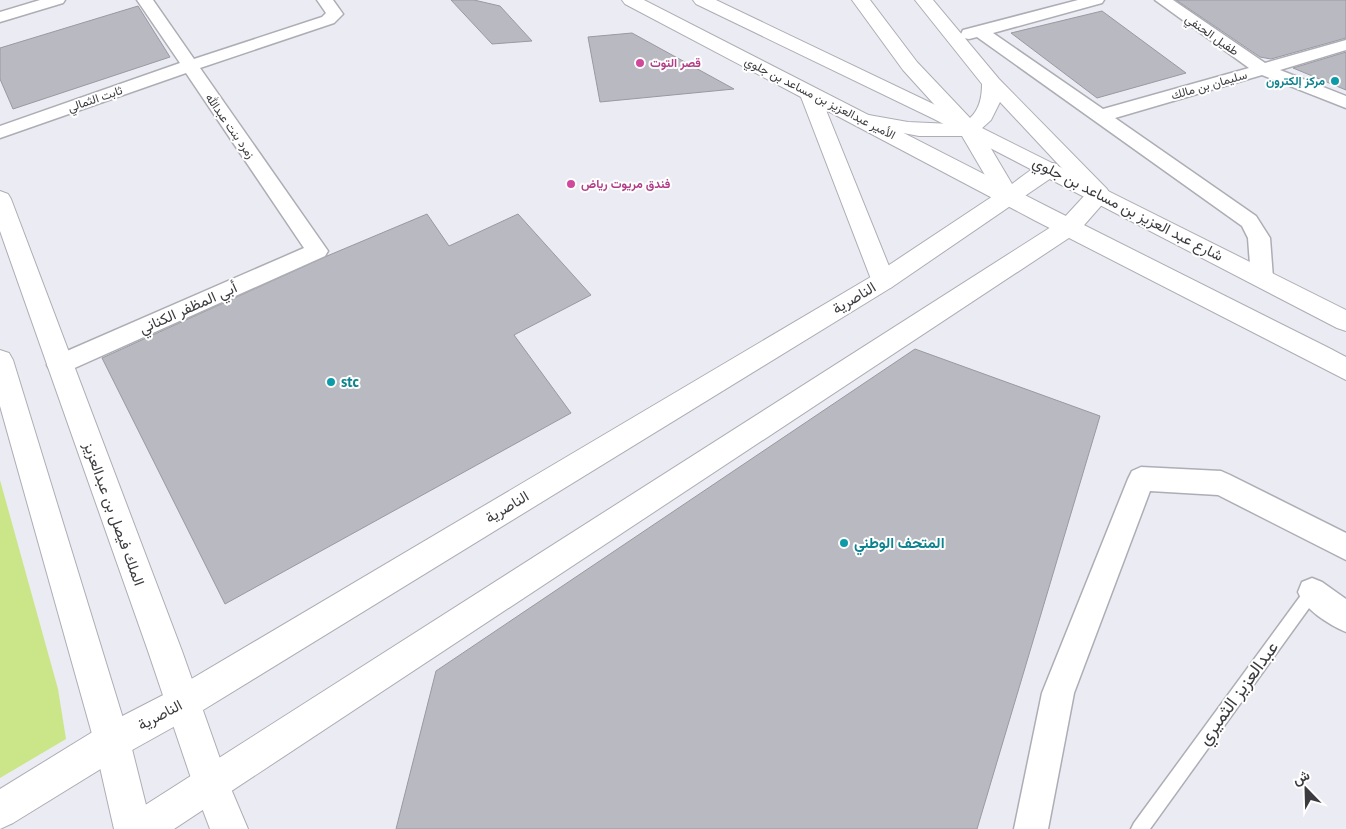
<svg xmlns="http://www.w3.org/2000/svg" width="1346" height="829" font-family="'PT Sans',Vazirmatn,sans-serif">
<rect width="100%" height="100%" fill="#ebebf3"/>
<polygon fill="#cae689" points="0,480 58,689 66,739 0,778"/>
<g fill="#b9b9c1" stroke="#9999a1">
<polygon points="451,0 474,0 500,6 532,41 492,44"/>
<polygon points="1176,0 1346,0 1346,38 1271,59 1260,57"/>
<polygon points="138,6 170,57 13,109 0,79 0,48"/>
<polygon points="1102,11 1186,73 1097,98 1011,33"/>
<polygon points="632,33 734,89 600,102 588,37"/>
<polygon points="1346,52 1346,90 1293,68"/>
<polygon points="427,214 449,246 518,214 591,295 514,335 571,413 225,604 102,358 327,256"/>
<polygon points="915,349 1100,416 977,829 396,829 436,671"/>
</g>
<g fill="none" stroke-linecap="round" stroke-linejoin="round">
<g stroke="#adadb5" stroke-width="3">
<polygon id="service" points="1312,585 1317,587 1319,592 1317,597 1150,829 1131,829 1134,823 1307,587"/>
</g>
<g stroke="#adadb5" stroke-width="3">
<g id="minor">
<polygon points="40,0 65,0 63,3 0,22 0,12"/>
<polygon points="137,0 153,0 194,59 322,17 326,13 317,0 333,0 343,14 334,23 200,68 328,251 325,256 59,375 51,372 47,365 51,358 304,248 186,73 0,138 0,126 180,63"/>
<polygon points="1078,0 1104,0 1102,3 993,33 1103,109 1249,68 1155,0 1173,0 1265,63 1346,40 1346,50 1280,70 1346,96 1346,108 1262,75 1115,118 1256,216 1270,238 1273,278 1270,284 1262,286 1254,284 1251,278 1248,238 1242,226 977,37 969,39 963,38 961,34 963,30"/>
<polygon points="1141,467 1221,471 1230,475 1346,533 1346,560 1218,495 1150,491 1074,693 1048,829 1014,829 1042,693 1128,479 1132,471"/>
<path d="M 1312,578 L 1322,582 L 1346,599 L 1346,632 C 1328,624 1305,610 1298,592 L 1302,582 Z"/>
</g>
</g>
<g stroke="#adadb5" stroke-width="2">
<g id="tertiary">
<polygon points="0,191 8,194 11,199 182,651 229,784 248,829 210,829 193,784 148,651 0,231"/>
<polygon points="0,350 9,353 13,360 130,741 152,829 114,829 94,741 0,406"/>
</g>
</g>
<g stroke="#adadb5" stroke-width="2">
<path id="secondary" d="M 852,0 L 870,0 L 917,62 L 970,118 C 980,109 982,96 982,84 L 915,0 L 933,0 L 999,79 L 1107,189 L 1110,194 L 1107,199 L 1078,232 L 174,829 L 122,829 L 128,816 L 1062,220 L 1086,194 L 1000,102 L 991,120 L 980,130 L 1012,184 C 1025,175 1040,159 1057,164 L 1060,169 L 1057,174 L 892,287 L 195,715 L 125,754 L 13,823 L 0,829 L 0,789 L 99,728 L 171,691 L 874,275 L 996,194 L 962,136 L 919,136 L 856,124 L 853,120 L 856,116 L 863,114 L 908,122 L 952,124 L 903,70 Z"/>
</g>
<g stroke="#adadb5" stroke-width="2">
<g id="primary">
<polygon points="622,0 644,0 1050,208 1329,348 1346,357 1346,380 1034,220 826,110 895,281 892,287 883,290 874,287 801,97 625,4"/>
<polygon points="693,0 716,0 948,111 1346,310 1346,331 1337,328 934,119 696,4"/>
</g>
</g>
<use href="#service" fill="#fff" fill-rule="evenodd"/>
<use href="#minor" fill="#fff" fill-rule="evenodd"/>
<use href="#tertiary" fill="#fff" fill-rule="evenodd"/>
<use href="#secondary" fill="#fff" fill-rule="evenodd"/>
<use href="#primary" fill="#fff" fill-rule="evenodd"/>
</g>
<g fill="#d1479c" stroke="#fff" stroke-width="2">
<circle cx="640" cy="63" r="5"/>
<circle cx="571" cy="184" r="5"/>
</g>
<g fill="#0f9aa8" stroke="#fff" stroke-width="2">
<circle cx="1335" cy="81" r="5"/>
<circle cx="331" cy="382" r="5"/>
<circle cx="844" cy="543" r="5"/>
</g>
<g text-anchor="middle" stroke-width="4" stroke-linejoin="round" paint-order="stroke">
<g font-size="12" fill="#3c3c40" stroke="#fff">
<text transform="translate(1212 35) rotate(35)" y="4">طفيل الحنفي</text>
<text transform="translate(1209 85) rotate(-16)" y="4">سليمان بن مالك</text>
<text transform="translate(820 98) rotate(27)" y="4">الأمير عبدالعزيز بن مساعد بن جلوي</text>
<text transform="translate(95 99) rotate(-19)" y="4">ثابت الثمالي</text>
<text transform="translate(230 126) rotate(55)" y="4">زمرد بنت عبدالله</text>
</g>
<g font-size="12" font-weight="bold" fill="#b23c85" stroke="#fff" text-anchor="start">
<text x="650" y="67">قصر التوت</text>
<text x="581" y="188">فندق مريوت رياض</text>
</g>
<g font-size="12" font-weight="bold" fill="#0d838f" stroke="#fff" text-anchor="end">
<text x="1325" y="85">مركز إلكترون</text>
</g>
<g font-size="15" fill="#3c3c40" stroke="#fff">
<text transform="translate(1128 209) rotate(27)" y="5">شارع عبد العزيز بن مساعد بن جلوي</text>
<text transform="translate(854 298) rotate(-31)" y="5">الناصرية</text>
<text transform="translate(188 308) rotate(-24)" y="5">أبي المظفر الكناني</text>
<text transform="translate(507 507) rotate(-31)" y="5">الناصرية</text>
<text transform="translate(114 514) rotate(70)" y="5">الملك فيصل بن عبدالعزيز</text>
<text transform="translate(160 715) rotate(-28)" y="5">الناصرية</text>
</g>
<g font-size="15" font-weight="bold" fill="#0d838f" stroke="#fff" text-anchor="start">
<text x="341" y="387">stc</text>
<text x="854" y="548">المتحف الوطني</text>
</g>
<g font-size="18" fill="#3c3c40" stroke="#fff">
<text transform="translate(1238 693) rotate(-54)" y="6">عبدالعزيز الثميري</text>
</g>
</g>
<g transform="translate(1306 789) rotate(337)" stroke="#ffffff" stroke-width="4" paint-order="stroke">
<path d="M0-4L9 19L0 12L-9 19Z" fill="#3c3c40"/>
<text y="-8" font-size="14" font-weight="bold" text-anchor="middle" fill="#3c3c40">ش</text>
</g>
</svg>
